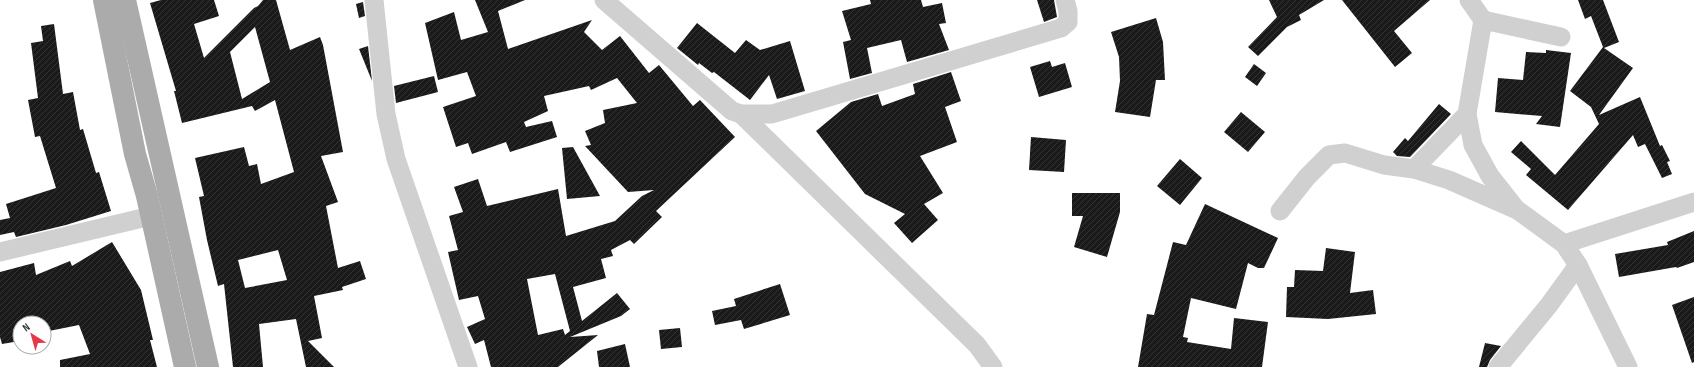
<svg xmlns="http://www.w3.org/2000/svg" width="1694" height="367" font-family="'Sofia Sans Condensed',sans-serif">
<defs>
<pattern id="building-hatch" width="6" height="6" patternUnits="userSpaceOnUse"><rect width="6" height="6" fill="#1a1a1a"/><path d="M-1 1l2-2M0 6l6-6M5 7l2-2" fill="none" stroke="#333"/></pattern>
</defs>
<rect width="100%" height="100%" fill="#fff"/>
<g fill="url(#building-hatch)" fill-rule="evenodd">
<path d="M 161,0 L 214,0 L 219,16 L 194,24 L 204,58 L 254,8 L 258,6 L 263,0 L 276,0 L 290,50 L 320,37 L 323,45 L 343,152 L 321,156 L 338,202 L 326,206 L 338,268 L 360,261 L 366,279 L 342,287 L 343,290 L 314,296 L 322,338 L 308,341 L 334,367 L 306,367 L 296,319 L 259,324 L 263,367 L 233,367 L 224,284 L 218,286 L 207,240 L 199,197 L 204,196 L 195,158 L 244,147 L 249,166 L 257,164 L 261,184 L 294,172 L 275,100 L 255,111 L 252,106 L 182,123 L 174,91 L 176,91 L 150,3 ZM 255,27 L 270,82 L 242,99 L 230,52 ZM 278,250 L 287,280 L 245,288 L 238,260 Z"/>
<path d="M 475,0 L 525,0 L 498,11 L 508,49 L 592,20 L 584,32 L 602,50 L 620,36 L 649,73 L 659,65 L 693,106 L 700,100 L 735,137 L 656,211 L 662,217 L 634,244 L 630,240 L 611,250 L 613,256 L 601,259 L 606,278 L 573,287 L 582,321 L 617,293 L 630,309 L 621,316 L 570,337 L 598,335 L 558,367 L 491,367 L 484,340 L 475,344 L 467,327 L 485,319 L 478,296 L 459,300 L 448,252 L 458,250 L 449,216 L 463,212 L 454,187 L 478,179 L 487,206 L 558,189 L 566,236 L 615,221 L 642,196 L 654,190 L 628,192 L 585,146 L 591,145 L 585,131 L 605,123 L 603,110 L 637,103 L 617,78 L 591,90 L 589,86 L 544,96 L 548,111 L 524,122 L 526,127 L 552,121 L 557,137 L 510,152 L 506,142 L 472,154 L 468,143 L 456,147 L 443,107 L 476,96 L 467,72 L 438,80 L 425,23 L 454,12 L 461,40 L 488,32 ZM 555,274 L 570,331 L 565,335 L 563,329 L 538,335 L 527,279 Z"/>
<polygon points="870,0 921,0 923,7 942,3 946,23 939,24 949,50 907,62 901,40 867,48 872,73 850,79 843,42 851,40 842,11 871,4"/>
<polygon points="1037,0 1054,0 1057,17 1044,22"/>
<polygon points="1269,0 1324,0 1299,15 1301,20 1287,27 1258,56 1248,47 1277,17"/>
<polygon points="1342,0 1430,0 1394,31 1412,53 1395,67"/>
<polygon points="1578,0 1603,0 1619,42 1604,48 1633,68 1599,115 1640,97 1660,146 1662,145 1670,161 1667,162 1672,174 1662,178 1645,144 1638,147 1633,135 1568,210 1526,175 1531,169 1511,152 1521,141 1555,175 1599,124 1591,107 1570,91 1603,47 1591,16 1585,19"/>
<polygon points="363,2 365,16 359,18 356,4"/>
<polygon points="1156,18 1163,42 1165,80 1156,80 1150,117 1115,112 1120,81 1119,57 1111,32"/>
<polygon points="697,23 735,53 746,40 760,50 790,41 805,91 777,99 769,75 750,100 714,72 712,73 699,63 698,65 677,48"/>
<polygon points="54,24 63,94 73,92 80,130 83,129 96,173 99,172 111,211 66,225 16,237 14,232 0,235 0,220 10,218 6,204 56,188 40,136 35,137 28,100 38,98 31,43 43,41 41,26"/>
<polygon points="368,46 372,81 359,49"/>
<polygon points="1546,50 1571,53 1560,127 1536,124 1542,116 1495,112 1498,78 1523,80 1526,52 1546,53"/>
<polygon points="1050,61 1052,67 1065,63 1072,87 1039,97 1030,67"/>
<polygon points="1254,64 1266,73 1257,86 1245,77"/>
<polygon points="951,72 961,101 945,107 957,142 920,156 943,193 924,204 938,220 912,243 894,223 905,214 865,194 816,131 851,102 878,94 882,106 915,94 913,84"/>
<polygon points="434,76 438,92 396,103 394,86"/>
<polygon points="1439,104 1451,114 1410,157 1397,156 1393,152 1405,138 1408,141"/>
<polygon points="1241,112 1265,132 1248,152 1224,132"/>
<polygon points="1031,137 1066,140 1064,172 1029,170"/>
<polygon points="573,147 600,196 567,199 562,148"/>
<polygon points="1180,159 1202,178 1180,205 1157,186"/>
<polygon points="1072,193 1120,193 1120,212 1107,257 1074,247 1083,216 1072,216"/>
<polygon points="1205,204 1278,238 1264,268 1258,268 1248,263 1236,309 1191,298 1183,337 1188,338 1187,342 1231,349 1234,318 1268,322 1262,367 1138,367 1147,314 1154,315 1173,242 1186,245"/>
<polygon points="1694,231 1694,262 1677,268 1676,267 1619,277 1615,254 1668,245 1667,242"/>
<polygon points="112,242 141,290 153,340 150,340 157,367 60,367 60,360 90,354 79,325 44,332 44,323 20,323 20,341 2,344 0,337 0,272 34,263 36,275 70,261 72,266"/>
<polygon points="1326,248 1355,252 1350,293 1373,290 1376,314 1328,319 1286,317 1287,287 1294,287 1295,270 1323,271"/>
<polygon points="780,284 790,315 744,329 741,320 715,325 712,311 736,306 734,299"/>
<polygon points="1694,297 1694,362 1692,363 1672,305"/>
<polygon points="680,328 682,347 661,349 659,330"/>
<polygon points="1485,343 1501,346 1490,360 1487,367 1479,367"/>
<polygon points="625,344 630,367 599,367 597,351"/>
</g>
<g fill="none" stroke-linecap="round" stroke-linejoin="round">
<g stroke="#d0d0d0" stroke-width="19">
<polyline points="374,0 386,114 396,159 468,367"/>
<polyline points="604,0 732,111 741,114 772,114 1061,28 1068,22 1068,11 1065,0"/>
<polyline points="1469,0 1483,20 1467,114 1473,145 1490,176 1516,209 1564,244 1578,265 1628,367"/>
<polyline points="1483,20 1561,37"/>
<polyline points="741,114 977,345 993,367"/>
<polyline points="1414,169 1467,114"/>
<polyline points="1280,211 1307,177 1329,155 1345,153 1384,165 1414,169 1449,180 1515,209"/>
<polyline points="1564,244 1694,202"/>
<polyline points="0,252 151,216"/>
<polyline points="1498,367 1549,305 1578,265"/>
</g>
<g stroke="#ababab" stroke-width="22">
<polyline points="104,0 135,154 147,196 185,367"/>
<polyline points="125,0 208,367"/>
</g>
</g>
<g transform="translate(32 335) rotate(323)"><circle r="19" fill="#ffffff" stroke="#adadad"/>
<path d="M0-3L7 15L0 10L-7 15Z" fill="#e63946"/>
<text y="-6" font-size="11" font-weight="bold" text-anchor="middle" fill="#333333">N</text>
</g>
</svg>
